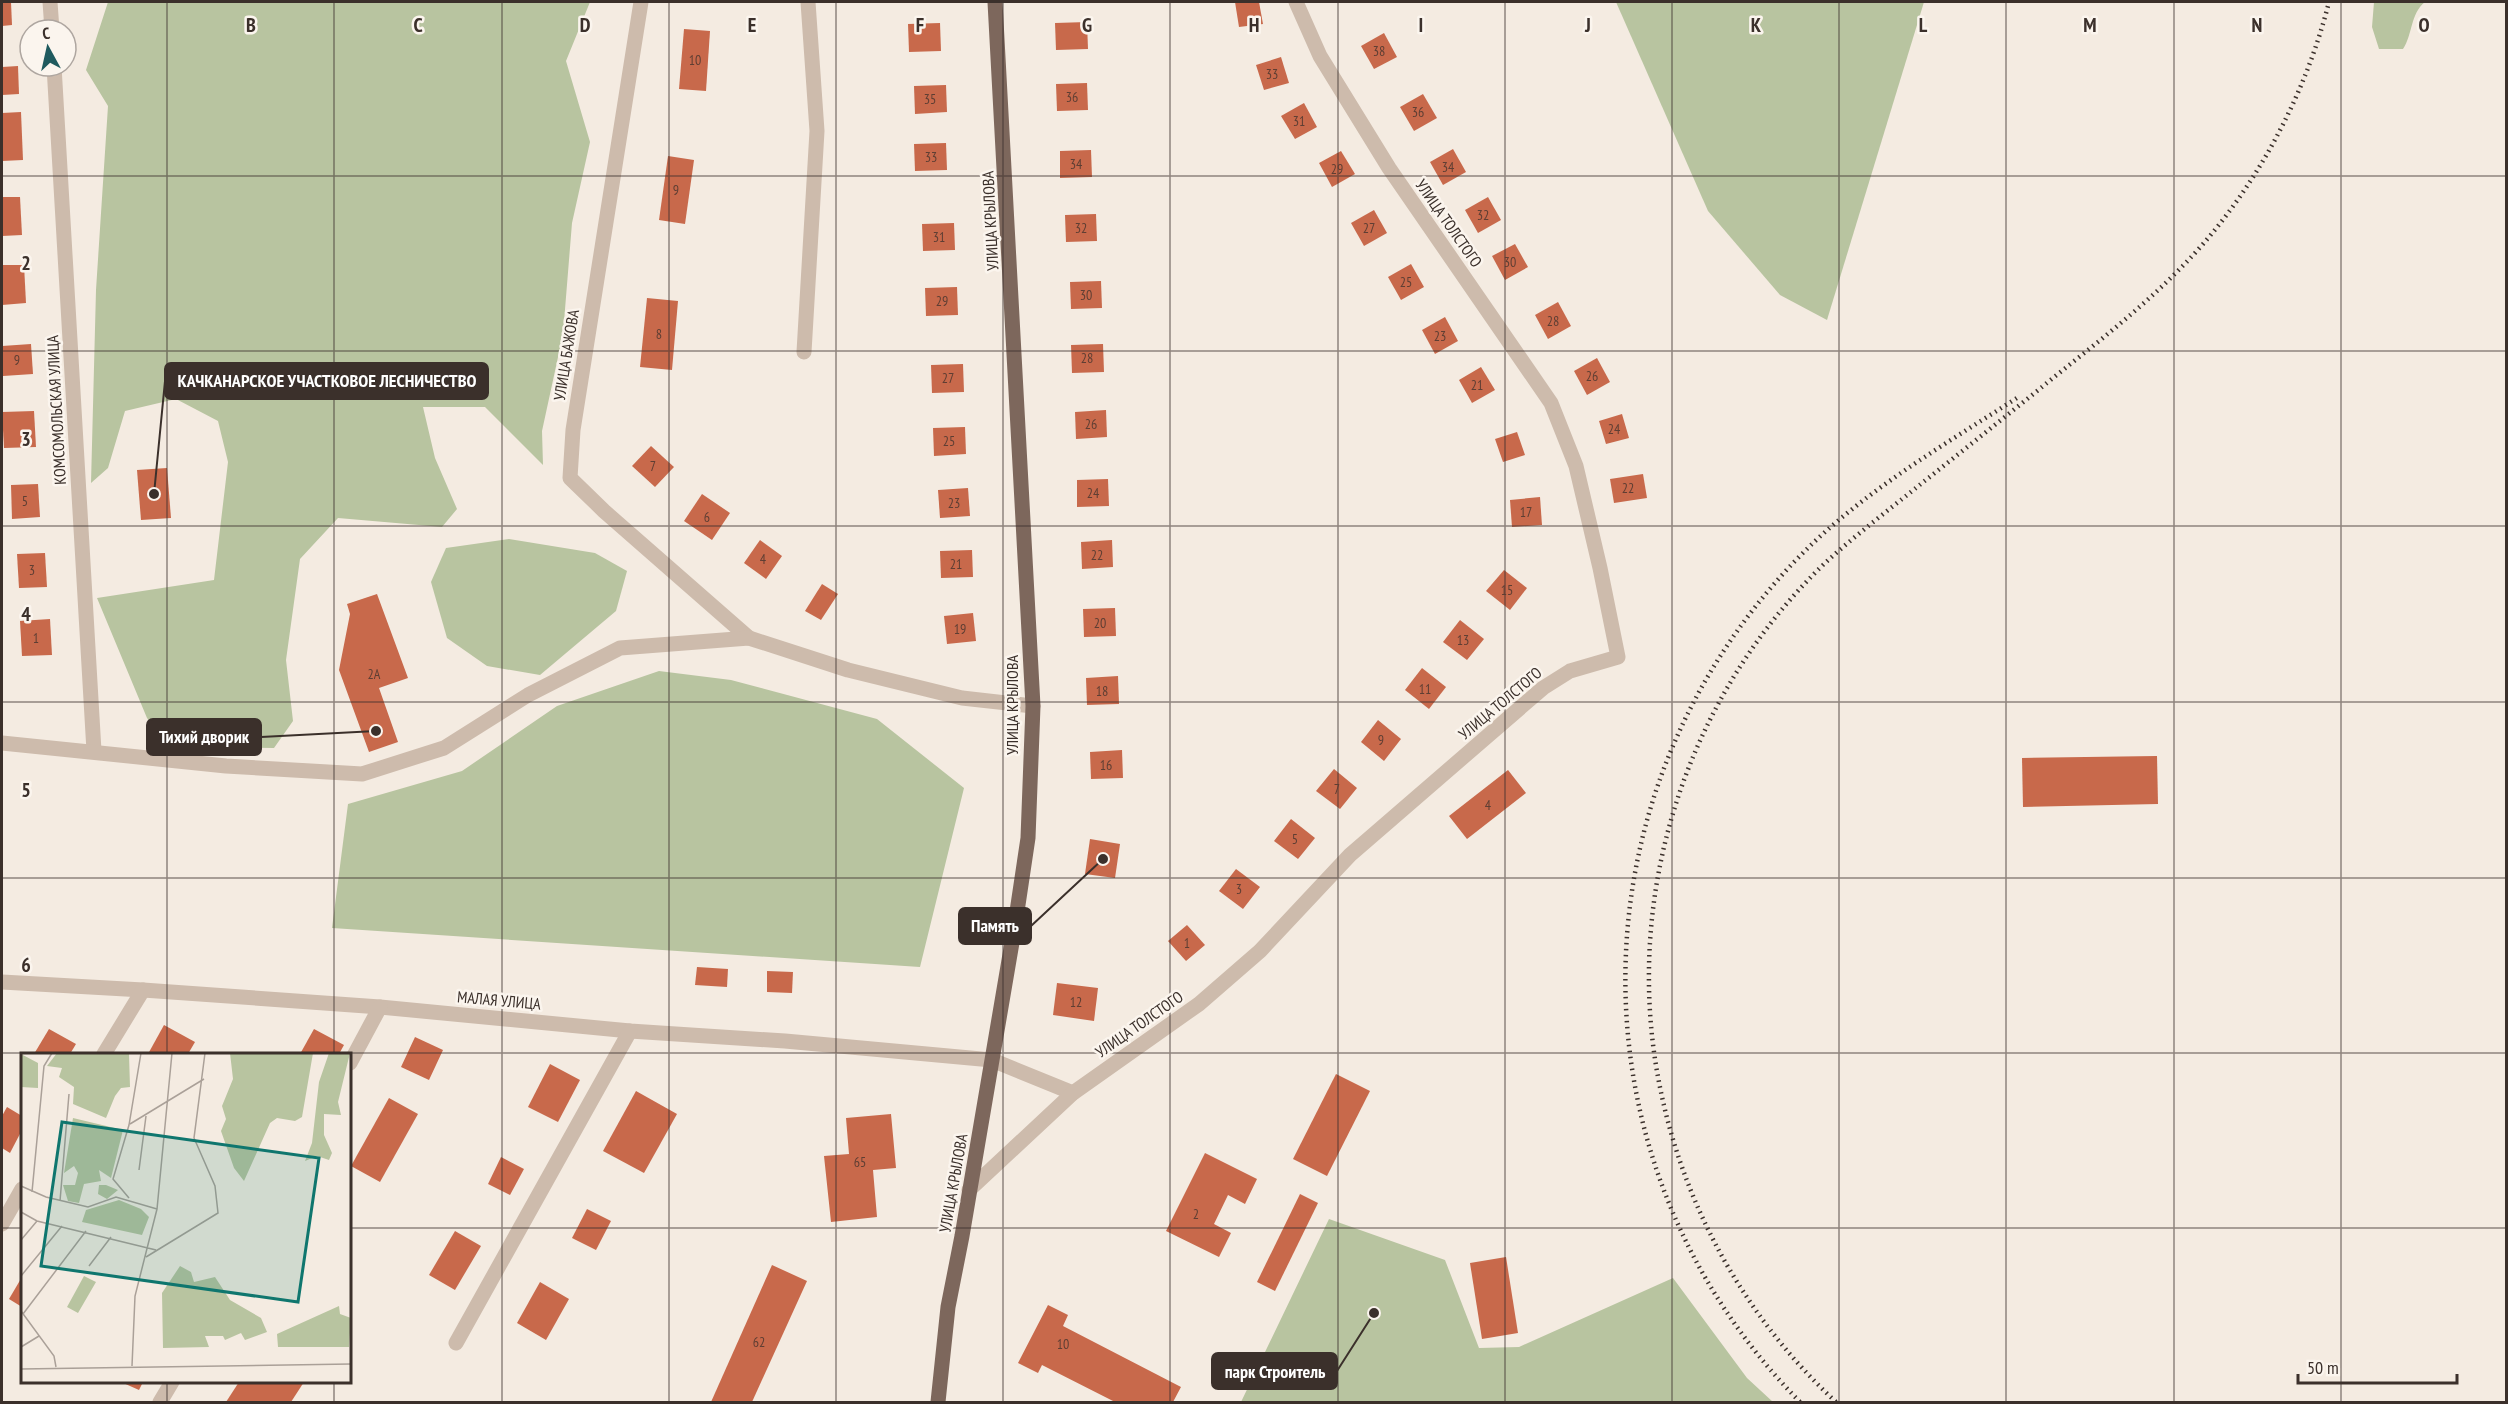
<svg xmlns="http://www.w3.org/2000/svg" width="2508" height="1404" font-family="'PT Sans Narrow',sans-serif">
<rect width="100%" height="100%" fill="#f4ebe1"/>
<g fill="#b8c4a0">
<polygon points="108,2 590,2 566,61 590,142 572,223 563,334 542,431 543,465 485,407 423,407 435,458 457,509 442,527 338,518 300,559 286,660 293,721 274,748 169,747 147,718 97,598 214,580 228,462 218,421 176,399 125,411 108,468 91,483 96,290 108,106 86,70"/>
<polygon points="1616,2 1924,2 1827,320 1780,295 1708,211"/>
<path d="M 2374,2 L 2425,2 C 2410,14 2413,34 2403,49 L 2379,49 L 2372,27 Z"/>
<polygon points="509,539 595,553 627,571 616,611 540,675 487,666 447,638 431,582 446,548"/>
<polygon points="659,671 731,680 877,719 964,788 920,967 332,928 348,804 462,771 557,706"/>
<polygon points="1329,1219 1445,1260 1479,1348 1519,1347 1673,1278 1747,1378 1773,1402 1241,1402"/>
</g>
<g fill="#c8694b">
<polygon points="2,2 11,2 12,25 2,26"/>
<polygon points="1235,2 1259,2 1263,24 1239,27"/>
<polygon points="1087,22 1088,49 1056,50 1055,23"/>
<polygon points="940,23 941,51 909,52 908,24"/>
<polygon points="684,29 710,31 706,91 679,89"/>
<polygon points="1384,33 1397,57 1374,69 1361,46"/>
<polygon points="1281,57 1289,83 1264,90 1256,65"/>
<polygon points="18,66 19,94 2,95 2,67"/>
<polygon points="1087,83 1088,110 1057,111 1056,84"/>
<polygon points="946,85 947,112 915,114 914,86"/>
<polygon points="1423,94 1437,118 1414,131 1400,107"/>
<polygon points="1304,103 1317,127 1295,139 1281,116"/>
<polygon points="21,112 23,160 2,161 2,113"/>
<polygon points="946,143 947,170 915,171 914,144"/>
<polygon points="1453,149 1466,172 1443,185 1430,162"/>
<polygon points="1091,150 1092,177 1060,178 1060,151"/>
<polygon points="1341,151 1355,174 1332,187 1319,163"/>
<polygon points="668,156 694,160 685,224 659,220"/>
<polygon points="2,197 20,197 22,235 2,236"/>
<polygon points="1488,197 1501,220 1478,233 1465,210"/>
<polygon points="1374,210 1387,233 1364,246 1351,223"/>
<polygon points="1096,214 1097,241 1066,242 1065,215"/>
<polygon points="954,223 955,250 923,251 922,224"/>
<polygon points="1515,244 1528,267 1505,280 1492,256"/>
<polygon points="1411,264 1424,287 1401,300 1388,277"/>
<polygon points="2,265 24,265 26,303 2,305"/>
<polygon points="1101,281 1102,308 1071,309 1070,282"/>
<polygon points="957,287 958,315 926,316 925,288"/>
<polygon points="647,298 678,301 672,370 640,367"/>
<polygon points="1558,302 1571,326 1548,339 1535,315"/>
<polygon points="1445,317 1458,341 1435,354 1422,330"/>
<polygon points="31,344 33,374 3,376 2,346"/>
<polygon points="1103,344 1104,372 1072,373 1071,345"/>
<polygon points="1597,358 1610,382 1587,395 1574,371"/>
<polygon points="963,364 964,392 932,393 931,365"/>
<polygon points="1481,367 1495,390 1472,403 1459,380"/>
<polygon points="1106,410 1107,437 1076,439 1075,412"/>
<polygon points="34,411 36,447 4,448 2,412"/>
<polygon points="1622,414 1629,438 1606,444 1599,421"/>
<polygon points="965,427 966,454 934,456 933,428"/>
<polygon points="1517,432 1525,455 1503,462 1495,439"/>
<polygon points="651,446 674,467 655,487 632,466"/>
<polygon points="167,468 171,518 141,520 137,470"/>
<polygon points="1643,474 1647,498 1614,503 1610,479"/>
<polygon points="1108,479 1109,506 1077,507 1077,480"/>
<polygon points="38,484 40,517 12,519 11,485"/>
<polygon points="968,488 970,516 940,518 938,490"/>
<polygon points="702,494 730,513 712,540 684,521"/>
<polygon points="1540,497 1542,525 1512,527 1510,500"/>
<polygon points="760,540 782,556 766,579 744,563"/>
<polygon points="1112,540 1113,567 1082,569 1081,542"/>
<polygon points="972,550 973,577 941,578 940,551"/>
<polygon points="45,553 47,587 19,588 17,554"/>
<polygon points="1504,570 1527,588 1510,610 1486,591"/>
<polygon points="822,584 838,594 821,620 805,611"/>
<polygon points="377,594 408,678 379,688 398,742 369,752 339,670 350,614 347,604"/>
<polygon points="1115,608 1116,636 1084,637 1083,609"/>
<polygon points="973,613 976,641 947,644 944,616"/>
<polygon points="50,619 52,655 22,656 20,621"/>
<polygon points="1460,620 1484,639 1467,660 1443,642"/>
<polygon points="1422,668 1446,687 1429,709 1405,690"/>
<polygon points="1118,676 1119,704 1087,705 1086,678"/>
<polygon points="1378,720 1401,739 1384,761 1361,742"/>
<polygon points="1122,750 1123,778 1091,779 1090,752"/>
<polygon points="2157,756 2158,804 2023,807 2022,758"/>
<polygon points="1334,769 1357,788 1340,809 1316,791"/>
<polygon points="1508,770 1526,793 1467,839 1449,816"/>
<polygon points="1291,819 1315,838 1298,859 1274,841"/>
<polygon points="1090,839 1120,844 1115,878 1085,874"/>
<polygon points="1236,869 1260,887 1243,909 1219,891"/>
<polygon points="1187,925 1205,945 1186,961 1168,941"/>
<polygon points="697,967 728,969 727,987 695,985"/>
<polygon points="767,971 793,972 792,993 767,992"/>
<polygon points="1057,983 1098,988 1094,1021 1053,1015"/>
<polygon points="164,1025 195,1042 188,1054 148,1054"/>
<polygon points="49,1029 76,1044 70,1054 34,1054"/>
<polygon points="314,1029 344,1045 339,1054 300,1054"/>
<polygon points="415,1037 443,1050 429,1080 401,1067"/>
<polygon points="550,1064 580,1080 558,1122 528,1107"/>
<polygon points="1336,1074 1370,1091 1327,1176 1293,1159"/>
<polygon points="636,1091 677,1114 644,1173 603,1151"/>
<polygon points="389,1098 418,1114 380,1182 351,1166"/>
<polygon points="7,1107 22,1116 22,1130 10,1153 2,1148 2,1116"/>
<polygon points="891,1114 896,1168 873,1170 877,1217 831,1222 824,1156 849,1154 846,1118"/>
<polygon points="1205,1153 1257,1179 1245,1204 1228,1195 1214,1224 1231,1233 1219,1257 1166,1231"/>
<polygon points="501,1157 524,1169 510,1195 488,1184"/>
<polygon points="1300,1194 1318,1203 1275,1291 1257,1282"/>
<polygon points="587,1209 611,1221 596,1250 572,1238"/>
<polygon points="455,1231 481,1246 455,1290 429,1275"/>
<polygon points="1506,1257 1518,1333 1482,1339 1470,1263"/>
<polygon points="772,1265 807,1281 752,1402 711,1402"/>
<polygon points="22,1277 22,1307 9,1299"/>
<polygon points="540,1282 569,1299 546,1340 517,1323"/>
<polygon points="1048,1305 1068,1315 1063,1326 1181,1387 1173,1402 1115,1402 1042,1365 1038,1373 1018,1363"/>
<polygon points="121,1382 143,1382 139,1390"/>
<polygon points="239,1382 304,1382 291,1402 226,1402"/>
</g>
<g fill="none" stroke-linecap="round" stroke-linejoin="round">
<g stroke="#cdbbac" stroke-width="15">
<polyline points="50,2 52,30"/>
<polyline points="641,2 573,430 570,478 604,511 749,638"/>
<polyline points="54,66 94,751"/>
<polyline points="804,352 817,131 808,2"/>
<polyline points="2,743 226,766 362,774 444,748 528,695 620,648 749,638 848,670 962,698 1033,706"/>
<polyline points="2,982 143,990 380,1007 630,1031 785,1041 992,1060 1073,1093"/>
<polyline points="104,1054 143,990"/>
<polyline points="350,1063 380,1007"/>
<polyline points="969,1190 1073,1093 1199,1004 1260,951 1350,855 1543,688 1570,671 1618,657 1600,568 1576,466 1551,403 1389,168 1320,56 1296,2"/>
<polyline points="2,1224 22,1189"/>
<polyline points="456,1343 630,1031"/>
<polyline points="160,1402 172,1382"/>
</g>
<polyline stroke="#7d675c" stroke-width="15" points="938,1402 948,1307 962,1236 1015,925 1028,838 1033,706 995,2"/>
<g stroke="#3b302b" stroke-width="4.5" stroke-dasharray="1.5 4.5" stroke-linecap="butt">
<path d="M 1800,1402 C 1569,1167 1567,800 1795,561 C 1860,493 1941,447 2020,396"/>
<path d="M 1836,1402 C 1739,1312 1675,1191 1655,1059 C 1628,879 1692,692 1823,565 C 1854,536 1889,510 1922,483 C 1969,446 2016,408 2063,370 C 2112,331 2162,291 2203,244 C 2263,175 2307,89 2329,2"/>
</g>
</g>
<path fill="none" stroke="#3b302b" stroke-width="1.5" stroke-opacity="0.55" d="M 167,2 L 167,1054M 334,2 L 334,1054M 502,2 L 502,1402M 669,2 L 669,1402M 836,2 L 836,1402M 1003,2 L 1003,1402M 1170,2 L 1170,1402M 1338,2 L 1338,1402M 1505,2 L 1505,1402M 1672,2 L 1672,1402M 1839,2 L 1839,1402M 2006,2 L 2006,1402M 2174,2 L 2174,1402M 2341,2 L 2341,1402M 2,176 L 2506,176M 2,351 L 2506,351M 2,526 L 2506,526M 2,702 L 2506,702M 2,878 L 2506,878M 2,1053 L 2506,1053M 2,1228 L 22,1228M 350,1228 L 2506,1228M 167,1382 L 167,1402M 334,1382 L 334,1402"/>
<g text-anchor="middle" stroke-width="5" stroke-linejoin="round" paint-order="stroke">
<g font-size="14" fill="#5e3e33">
<text x="1379" y="56">38</text>
<text x="695" y="65">10</text>
<text x="1272" y="79">33</text>
<text x="1072" y="102">36</text>
<text x="930" y="104">35</text>
<text x="1418" y="117">36</text>
<text x="1299" y="126">31</text>
<text x="931" y="162">33</text>
<text x="1076" y="169">34</text>
<text x="1448" y="172">34</text>
<text x="1337" y="174">29</text>
<text x="676" y="195">9</text>
<text x="1483" y="220">32</text>
<text x="1081" y="233">32</text>
<text x="1369" y="233">27</text>
<text x="939" y="242">31</text>
<text x="1510" y="267">30</text>
<text x="1406" y="287">25</text>
<text x="1086" y="300">30</text>
<text x="942" y="306">29</text>
<text x="1553" y="326">28</text>
<text x="659" y="339">8</text>
<text x="1440" y="341">23</text>
<text x="1087" y="363">28</text>
<text x="17" y="365">9</text>
<text x="1592" y="381">26</text>
<text x="948" y="383">27</text>
<text x="1477" y="390">21</text>
<text x="1091" y="429">26</text>
<text x="1614" y="434">24</text>
<text x="949" y="446">25</text>
<text x="653" y="471">7</text>
<text x="1628" y="493">22</text>
<text x="1093" y="498">24</text>
<text x="25" y="506">5</text>
<text x="954" y="508">23</text>
<text x="1526" y="517">17</text>
<text x="707" y="522">6</text>
<text x="1097" y="560">22</text>
<text x="763" y="564">4</text>
<text x="956" y="569">21</text>
<text x="32" y="575">3</text>
<text x="1507" y="595">15</text>
<text x="1100" y="628">20</text>
<text x="960" y="634">19</text>
<text x="36" y="643">1</text>
<text x="1463" y="645">13</text>
<text x="374" y="679">2А</text>
<text x="1425" y="694">11</text>
<text x="1102" y="696">18</text>
<text x="1381" y="745">9</text>
<text x="1106" y="770">16</text>
<text x="1337" y="794">7</text>
<text x="1488" y="810">4</text>
<text x="1295" y="844">5</text>
<text x="1239" y="894">3</text>
<text x="1187" y="948">1</text>
<text x="1076" y="1007">12</text>
<text x="860" y="1167">65</text>
<text x="1196" y="1219">2</text>
<text x="759" y="1347">62</text>
<text x="1063" y="1349">10</text>
</g>
<g font-size="16" fill="#3b302b" stroke="#fbf5ee">
<text transform="translate(990 221) rotate(-93)" y="6">УЛИЦА КРЫЛОВА</text>
<text transform="translate(1449 223) rotate(55)" y="6">УЛИЦА ТОЛСТОГО</text>
<text transform="translate(566 355) rotate(-81)" y="6">УЛИЦА БАЖОВА</text>
<text transform="translate(56 410) rotate(-93)" y="6">КОМСОМОЛЬСКАЯ УЛИЦА</text>
<text transform="translate(1500 703) rotate(-40)" y="6">УЛИЦА ТОЛСТОГО</text>
<text transform="translate(1012 705) rotate(-90)" y="6">УЛИЦА КРЫЛОВА</text>
<text transform="translate(499 1000) rotate(5)" y="6">МАЛАЯ УЛИЦА</text>
<text transform="translate(1139 1024) rotate(-35)" y="6">УЛИЦА ТОЛСТОГО</text>
<text transform="translate(953 1183) rotate(-80)" y="6">УЛИЦА КРЫЛОВА</text>
</g>
</g>
<g transform="translate(21 1053)">
<rect width="330" height="330" fill="#f4ebe1"/>
<path d="M 36,0 L 116,0 L 108,1 L 109,34 L 100,35 L 94,43 L 85,65 L 52,51 L 53,34 L 38,24 L 41,15 L 26,13 ZM 209,0 L 292,0 L 281,64 L 274,68 L 256,65 L 249,70 L 223,128 L 213,115 L 200,78 L 205,66 L 201,53 L 212,26 ZM 308,0 L 329,0 L 317,49 L 320,62 L 303,61 L 303,82 L 311,100 L 308,107 L 296,103 L 284,108 L 291,90 L 298,29 ZM 0,1 L 17,10 L 17,35 L 0,34 ZM 52,65 L 102,77 L 90,125 L 78,117 L 80,128 L 63,131 L 58,150 L 47,148 L 42,132 L 54,132 L 57,120 L 53,113 L 43,120 ZM 78,132 L 85,132 L 97,137 L 86,146 L 77,141 ZM 98,147 L 120,156 L 128,164 L 121,182 L 61,169 L 65,157 ZM 159,213 L 170,219 L 173,229 L 194,224 L 209,247 L 240,265 L 246,279 L 224,287 L 220,280 L 204,287 L 202,283 L 184,283 L 188,294 L 142,295 L 141,240 ZM 63,223 L 75,229 L 57,260 L 46,254 ZM 318,253 L 319,261 L 330,265 L 328,294 L 257,294 L 256,281 Z" fill="#b8c4a0"/>
<path fill="none" stroke="#aaa098" stroke-width="1.5" d="M 109,71 L 183,26M 118,117 L 125,63M 0,133 L 25,144 L 67,154 L 95,144 L 136,156M 11,139 L 23,13 L 31,0M 108,145 L 92,126 L 108,72 L 120,0M 39,148 L 48,41M 0,159 L 16,168 L 135,197M 0,187 L 16,168M 125,204 L 197,160 L 194,133 L 173,85 L 184,0M 68,213 L 90,184M 0,223 L 41,173M 0,258 L 33,303 L 35,314M 2,261 L 65,178M 0,294 L 18,283M 111,313 L 114,243 L 136,156 L 151,0M 0,316 L 330,311"/>
<path fill="#0f766e" fill-opacity="0.15" stroke="#0f766e" stroke-width="3" d="M 41,69 L 298,105 L 277,249 L 20,213 Z"/>
<rect width="330" height="330" fill="none" stroke="#3b302b" stroke-width="3"/>
</g>
<g font-size="20" text-anchor="middle" font-weight="bold" fill="#3b302b" stroke="#fbf5ee" stroke-width="5" stroke-linejoin="round" paint-order="stroke">
<text x="251" y="32">B</text>
<text x="418" y="32">C</text>
<text x="585" y="32">D</text>
<text x="752" y="32">E</text>
<text x="920" y="32">F</text>
<text x="1087" y="32">G</text>
<text x="1254" y="32">H</text>
<text x="1421" y="32">I</text>
<text x="1588" y="32">J</text>
<text x="1756" y="32">K</text>
<text x="1923" y="32">L</text>
<text x="2090" y="32">M</text>
<text x="2257" y="32">N</text>
<text x="2424" y="32">O</text>
<text x="26" y="270">2</text>
<text x="26" y="446">3</text>
<text x="26" y="621">4</text>
<text x="26" y="797">5</text>
<text x="26" y="972">6</text>
</g>
<path fill="none" stroke="#3b302b" stroke-width="2" d="M154 494L165 381M376 731L261 737M1103 859L1031 926M1374 1313L1337 1371"/>
<g fill="#3b302b" stroke="#fbf5ee" stroke-width="2">
<circle cx="154" cy="494" r="6"/>
<circle cx="376" cy="731" r="6"/>
<circle cx="1103" cy="859" r="6"/>
<circle cx="1374" cy="1313" r="6"/>
</g>
<g fill="#3b302b" stroke="#3b302b" stroke-width="2">
<rect x="165" y="363" width="323" height="36" rx="6"/>
<rect x="147" y="719" width="114" height="36" rx="6"/>
<rect x="959" y="908" width="72" height="36" rx="6"/>
<rect x="1212" y="1353" width="125" height="36" rx="6"/>
</g>
<g font-size="18" text-anchor="middle" font-weight="bold" fill="#fff">
<text x="327" y="387">КАЧКАНАРСКОЕ УЧАСТКОВОЕ ЛЕСНИЧЕСТВО</text>
<text x="204" y="743">Тихий дворик</text>
<text x="995" y="932">Память</text>
<text x="1275" y="1378">парк Строитель</text>
</g>
<rect width="2508" height="1404" fill="none" stroke="#3b302b" stroke-width="6"/>
<g transform="translate(48 48) rotate(352)"><circle r="28" fill="#fbf5ee" stroke="#aea6a0" stroke-width="1.5"/>
<path d="M0-4.5L10 22L0 15L-10 22Z" fill="#1f5a5e"/>
<text y="-9" font-size="16" font-weight="bold" text-anchor="middle" fill="#3b302b">С</text>
</g>
<path d="M2298 1374v9h159v-9" fill="none" stroke="#3b302b" stroke-width="3"/>
<text x="2307" y="1374" font-size="18" fill="#3b302b" stroke="#fbf5ee" stroke-width="4.5" paint-order="stroke">50 m</text>
</svg>
